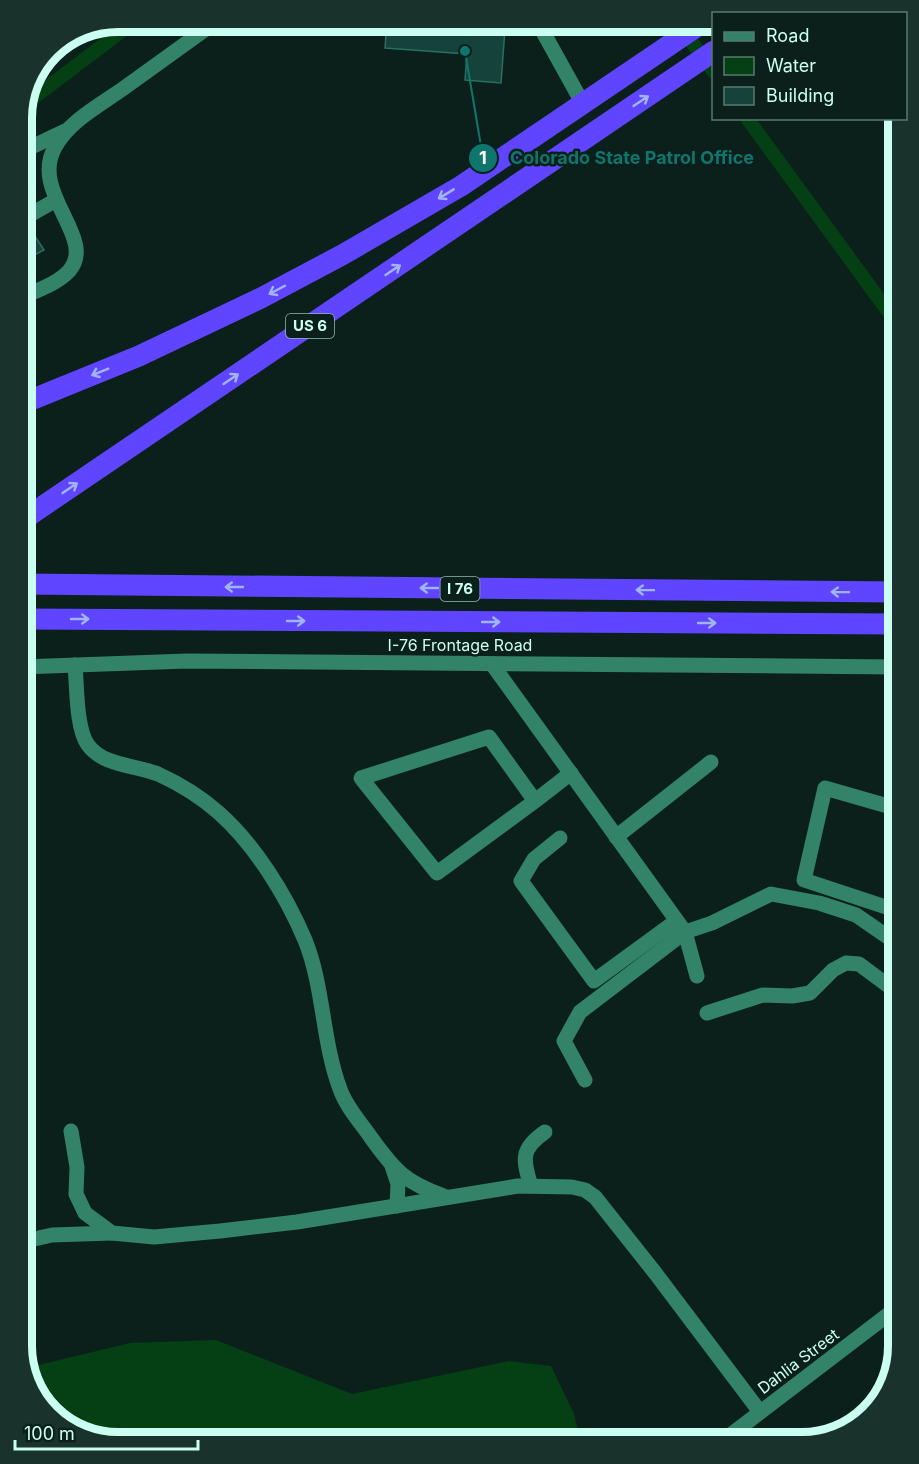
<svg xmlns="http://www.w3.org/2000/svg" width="919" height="1464" font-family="Inter,sans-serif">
<rect width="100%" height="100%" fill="#0b201b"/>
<g fill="#053f14">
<polygon points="216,1340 352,1394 509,1361 551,1366 574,1414 581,1443 111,1443 64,1427 31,1390 26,1368 130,1343"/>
<polygon points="888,1382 882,1400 845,1433 812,1441"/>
</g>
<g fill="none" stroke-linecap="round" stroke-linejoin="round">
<g stroke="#053f14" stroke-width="14">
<polyline points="676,21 714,72"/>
<polyline points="24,105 135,21"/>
<polyline points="747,118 898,325"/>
</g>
</g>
<g fill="#15423a" stroke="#267062" stroke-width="1.5">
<polygon points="387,21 413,21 505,29 501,83 465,80 467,54 385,48"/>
<polygon points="29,227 44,250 21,262 21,230"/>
</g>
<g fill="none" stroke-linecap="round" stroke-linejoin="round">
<g stroke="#328367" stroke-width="15">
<polyline points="537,21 583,104"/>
<polyline points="21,152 65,131"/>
<polyline points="21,220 56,200"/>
<path d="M 21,298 C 37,290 57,284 69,271 C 98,238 29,193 55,147 C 69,121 100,105 124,88 C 155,66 186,43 217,21"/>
<polyline points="492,664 685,932 712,923 771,894 819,903 856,915 898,944"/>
<path d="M 75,665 C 77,686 76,729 88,745 C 103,766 136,765 158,774 C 180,784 201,797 219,813 C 255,845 286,895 305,940 C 324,987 322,1041 340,1089 C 346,1107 362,1124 372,1139 C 395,1171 406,1183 444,1196"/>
<polyline points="21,667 187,661 898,667"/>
<polyline points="535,801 437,873 361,778 489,737 535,801 571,773"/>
<polyline points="616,837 711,762"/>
<polyline points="560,838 534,859 521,881 594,981 676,921"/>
<polyline points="898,911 804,880 825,788 898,809"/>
<polyline points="707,1013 763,995 792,996 810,993 833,970 846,963 859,964 898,993"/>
<polyline points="585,1080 564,1041 580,1012 685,932 697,976"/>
<polyline points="71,1131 77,1167 76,1194 85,1213 112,1233 154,1237 220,1231 297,1222 518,1186 572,1187 585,1190 595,1197 656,1274 760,1412"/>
<polyline points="392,1166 398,1184 397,1206"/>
<path d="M 531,1186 C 523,1160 520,1149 545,1132"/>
<polyline points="21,1242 52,1235 112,1233"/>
<polyline points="720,1443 898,1307"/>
</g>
<g stroke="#5f45ff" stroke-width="21">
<polyline points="21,404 139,356 261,298 342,255 461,186 705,21"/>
<polyline points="21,521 714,51"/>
<polyline points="21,584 898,592"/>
<polyline points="21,619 898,624"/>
</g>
</g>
<defs><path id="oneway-shaft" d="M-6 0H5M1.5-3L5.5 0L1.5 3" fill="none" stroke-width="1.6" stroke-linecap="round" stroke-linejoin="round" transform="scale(1.5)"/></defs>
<g stroke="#9fb5f7">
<use href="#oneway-shaft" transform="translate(641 101) rotate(-34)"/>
<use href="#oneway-shaft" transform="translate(446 194) rotate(149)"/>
<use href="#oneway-shaft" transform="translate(393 270) rotate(-34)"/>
<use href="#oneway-shaft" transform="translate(277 290) rotate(152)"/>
<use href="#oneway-shaft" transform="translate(100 372) rotate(158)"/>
<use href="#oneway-shaft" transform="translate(231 379) rotate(-34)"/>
<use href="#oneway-shaft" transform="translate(70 488) rotate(-34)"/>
<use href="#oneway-shaft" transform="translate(234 587) rotate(-180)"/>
<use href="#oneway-shaft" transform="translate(429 588) rotate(-180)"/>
<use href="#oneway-shaft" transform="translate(645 590) rotate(-179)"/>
<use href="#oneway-shaft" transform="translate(840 592) rotate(-179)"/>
<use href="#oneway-shaft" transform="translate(80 619)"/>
<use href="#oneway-shaft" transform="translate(296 621)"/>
<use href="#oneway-shaft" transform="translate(491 622)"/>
<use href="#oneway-shaft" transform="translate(707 623)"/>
</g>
<g text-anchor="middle" stroke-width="5" stroke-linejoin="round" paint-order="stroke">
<g fill="#0b201b" stroke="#91bcb1" stroke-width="1.5">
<rect x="286" y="314" width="48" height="24" rx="4.5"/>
<rect x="440.5" y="577" width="39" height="24" rx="4.5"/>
</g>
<g font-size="15" font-weight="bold" fill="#cafff1">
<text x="310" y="331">US 6</text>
<text x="460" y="594">I 76</text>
</g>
<g font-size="16" fill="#cafff1" stroke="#0b201b">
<text x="460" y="651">I-76 Frontage Road</text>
<text transform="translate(798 1361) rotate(-37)" y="6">Dahlia Street</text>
</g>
</g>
<path d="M0 0H919V1464H0ZM118 32H802A86 86 0 0 1 888 118V1346A86 86 0 0 1 802 1432H118A86 86 0 0 1 32 1346V118A86 86 0 0 1 118 32Z" fill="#1a322c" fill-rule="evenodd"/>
<path fill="none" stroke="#cafff1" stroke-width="8" d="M118 32H802A86 86 0 0 1 888 118V1346A86 86 0 0 1 802 1432H118A86 86 0 0 1 32 1346V118A86 86 0 0 1 118 32Z"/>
<path fill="none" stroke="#0f766e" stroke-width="2" d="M465 51L483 158"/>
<g fill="#0f766e" stroke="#0b201b" stroke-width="2">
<circle cx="465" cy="51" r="6"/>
<circle cx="483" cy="158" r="15"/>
</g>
<g font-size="18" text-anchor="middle" font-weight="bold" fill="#fff">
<text x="483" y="164">1</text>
</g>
<g font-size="18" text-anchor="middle" font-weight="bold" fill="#0f766e" stroke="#0b201b" stroke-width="5" stroke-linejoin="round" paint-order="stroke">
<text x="632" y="164">Colorado State Patrol Office</text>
</g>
<rect x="712" y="12" width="195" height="108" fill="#0b201b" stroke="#577971" stroke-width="1.5"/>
<rect x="724" y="32" width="30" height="9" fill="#328367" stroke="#577971" stroke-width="1.5"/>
<text x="766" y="42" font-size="18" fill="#cafff1">Road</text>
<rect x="724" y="57" width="30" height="18" fill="#053f14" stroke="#577971" stroke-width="1.5"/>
<text x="766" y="72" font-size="18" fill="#cafff1">Water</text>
<rect x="724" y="87" width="30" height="18" fill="#15423a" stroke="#577971" stroke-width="1.5"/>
<text x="766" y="102" font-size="18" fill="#cafff1">Building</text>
<path d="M15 1440v9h183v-9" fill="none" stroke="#cafff1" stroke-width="3"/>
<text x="24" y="1440" font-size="18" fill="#cafff1" stroke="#0b201b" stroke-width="4.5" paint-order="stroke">100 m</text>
</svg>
